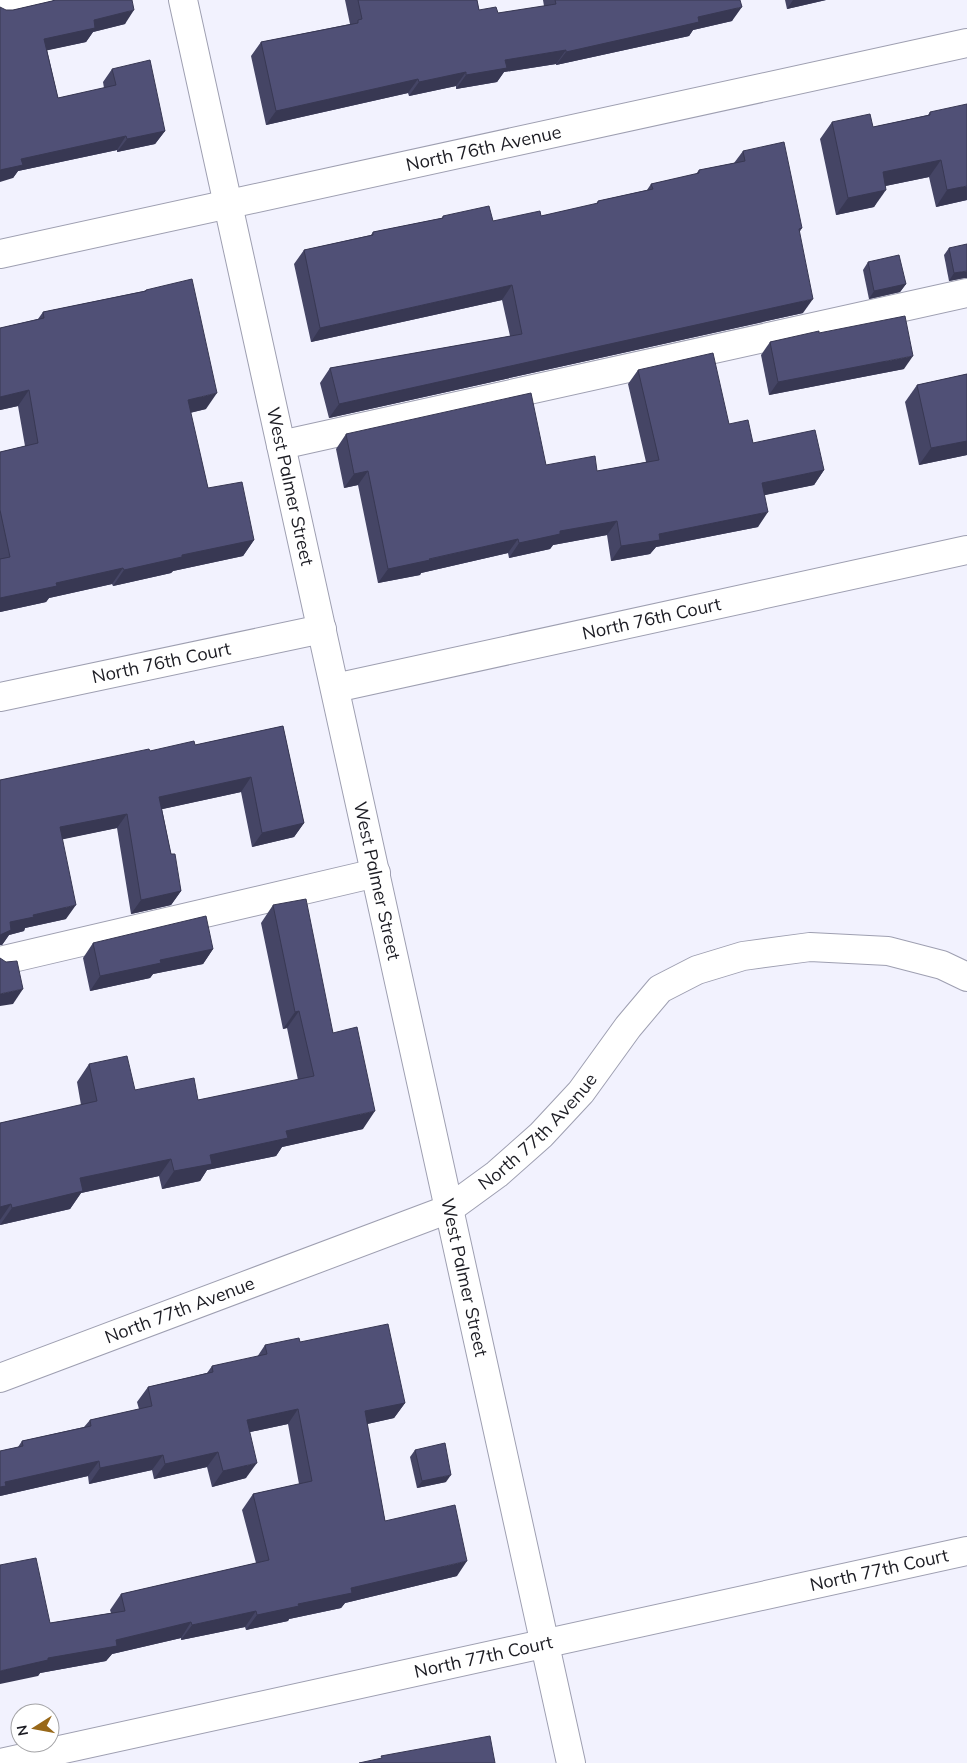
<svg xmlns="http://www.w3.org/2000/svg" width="967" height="1763" font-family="Mulish,sans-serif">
<rect width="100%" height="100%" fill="#f2f2fe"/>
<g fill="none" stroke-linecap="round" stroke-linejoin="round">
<g stroke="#9e9fb1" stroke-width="30">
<g id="minor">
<path id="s1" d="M 183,0 L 571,1763"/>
<polyline points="0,9 39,0"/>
<path id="s2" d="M 0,254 L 967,43"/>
<polyline points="281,445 967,293"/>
<path id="s3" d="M 335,688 L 967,550"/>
<path id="s4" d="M 0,697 L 322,629"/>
<polyline points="0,961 376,873"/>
<path id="s5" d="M 0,1378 L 449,1209 L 497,1174 L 541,1135 L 581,1092 L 628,1027 L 660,989 L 697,970 L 743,956 L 810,947 L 888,951 L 942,965 L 967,977"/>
<path id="s6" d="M 0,1763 L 967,1551"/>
</g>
</g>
<use href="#minor" stroke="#fff" stroke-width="28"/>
</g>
<g fill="#454565">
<polygon points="54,0 132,0 125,24 93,32 86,42 47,50 58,98 104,88 103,82 112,69 165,131 155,144 117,152 117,150 18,171 13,178 6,10 13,10 52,1"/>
<polygon points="345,0 477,0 479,10 498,13 544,6 543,0 740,0 732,21 693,30 689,36 556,65 556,64 504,72 497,82 456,89 456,86 409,96 408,93 266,125 251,56 261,42 350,24"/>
<polygon points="785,0 826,0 787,9"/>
<polygon points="930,112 967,200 936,207 929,177 885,186 874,207 836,215 820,139 832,122 873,127 928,115"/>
<polygon points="743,151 802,228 799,233 803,313 329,418 320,383 330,368 510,336 502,300 311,342 294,264 304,250 371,235 373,232 442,218 443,216 493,221 541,216 596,204 598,201 647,190 651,184 696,174 699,170 734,163"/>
<polygon points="949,248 964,278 949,281 944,255"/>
<polygon points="868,262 906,284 900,292 869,299 863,270"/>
<polygon points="146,290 206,409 190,413 208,488 254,540 243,556 173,571 171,573 113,586 112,584 49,598 46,602 0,612 0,452 25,446 18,406 0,410 0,328 38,319 43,312 144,291"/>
<polygon points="819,333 904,369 769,395 761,355 770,342"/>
<polygon points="638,370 729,424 753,443 824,470 814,485 764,495 758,527 656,547 650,554 611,561 607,535 553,545 550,549 509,558 508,553 421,573 420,575 378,583 358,485 344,488 336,449 346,434 546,465 597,471 646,462 628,384"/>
<polygon points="967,374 967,455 919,465 905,402 917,385"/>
<polygon points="283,726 304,823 294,837 252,847 241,792 162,809 171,854 181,891 171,905 131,914 117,828 62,839 66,919 25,928 24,931 9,935 2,945 0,780 150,751 195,745"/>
<polygon points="273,905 333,1033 363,1129 282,1147 276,1156 207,1170 200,1181 162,1189 159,1176 81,1193 70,1209 0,1225 0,1123 81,1105 77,1082 89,1064 135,1090 198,1100 298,1080 287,1028 283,1029 261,923"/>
<polygon points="93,943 213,949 203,964 153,974 150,978 90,991 83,958"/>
<polygon points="300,1342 405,1403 394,1418 367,1424 385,1521 457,1576 345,1603 341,1608 289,1619 288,1621 246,1630 245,1627 181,1640 181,1638 112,1654 106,1661 40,1673 38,1676 50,1623 111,1613 110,1610 121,1594 256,1563 242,1510 253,1494 299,1484 288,1424 250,1432 246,1478 212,1487 207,1467 154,1479 152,1470 89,1484 88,1476 0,1496 0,1451 18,1447 22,1441 84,1427 90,1420 139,1409 137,1402 148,1387 207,1373 212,1366 257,1357 265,1345"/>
<polygon points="415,1450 446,1482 417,1488 410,1457"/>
</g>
<g fill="#383853">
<polygon points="793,0 826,0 787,9"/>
<polygon points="742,7 732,21 693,30 689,36 556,65 566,52 698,17"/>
<polygon points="134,10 125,24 93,32 86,42 35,53 44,39 94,20"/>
<polygon points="566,50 556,64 504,72 497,82 456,89 466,75 505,60"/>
<polygon points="466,72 456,86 409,96 419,82"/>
<polygon points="418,79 408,93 266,125 276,111"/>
<polygon points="165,131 155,144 117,152 127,139"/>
<polygon points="126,136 117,150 18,171 13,178 0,182 0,170 21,159"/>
<polygon points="941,160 929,177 871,189 883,172"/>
<polygon points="967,186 967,200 936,207 947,190"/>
<polygon points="886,190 874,207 836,215 848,198"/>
<polygon points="967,271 967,278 964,278 949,281 954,273"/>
<polygon points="906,284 900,292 869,299 874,291"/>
<polygon points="512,285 502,300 311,342 320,328"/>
<polygon points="813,299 803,313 329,418 339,404"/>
<polygon points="913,356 904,369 769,395 778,382"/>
<polygon points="29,390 18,406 0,410 0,397"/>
<polygon points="217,393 206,409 176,416 188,400"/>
<polygon points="967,441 967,455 919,465 931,448"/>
<polygon points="824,470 814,485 751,498 762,483"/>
<polygon points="368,471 358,485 344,488 354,474"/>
<polygon points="768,512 758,527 656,547 650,554 611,561 621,546 659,534"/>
<polygon points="617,521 607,535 553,545 550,549 509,558 519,543 560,531"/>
<polygon points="518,539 508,553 421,573 420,575 378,583 388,569"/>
<polygon points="254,540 243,556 173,571 171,573 113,586 124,570 182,555"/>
<polygon points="123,568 112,584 49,598 46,602 0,612 0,598 56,583"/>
<polygon points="251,777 241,792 149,812 159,797"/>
<polygon points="127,814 117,828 50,842 60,827"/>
<polygon points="304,823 294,837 252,847 262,833"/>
<polygon points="181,891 171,905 131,914 141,900"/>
<polygon points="76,905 66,919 25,928 24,931 9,935 2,945 0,945 0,935 10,922 33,915"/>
<polygon points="213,949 203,964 153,974 150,978 90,991 100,976 160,960"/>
<polygon points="23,989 13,1004 0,1006 0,994"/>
<polygon points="299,1011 287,1028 283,1029 295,1012"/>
<polygon points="375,1111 363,1129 282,1147 276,1156 207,1170 200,1181 162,1189 174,1171 210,1155 286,1131"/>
<polygon points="171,1159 159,1176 81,1193 70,1209 0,1225 12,1208 80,1178"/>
<polygon points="11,1204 0,1220 0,1207"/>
<polygon points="405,1403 394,1418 354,1427 365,1411"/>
<polygon points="298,1409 288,1424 236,1435 247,1420"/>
<polygon points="218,1452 207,1467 154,1479 165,1464"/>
<polygon points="163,1455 152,1470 89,1484 100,1468"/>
<polygon points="99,1461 88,1476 0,1496 0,1487 5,1482"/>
<polygon points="257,1463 246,1478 212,1487 223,1471"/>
<polygon points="451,1475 446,1482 417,1488 422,1481"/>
<polygon points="467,1561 457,1576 345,1603 341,1608 289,1619 288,1621 246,1630 257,1615 351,1588"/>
<polygon points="256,1611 245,1627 181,1640 192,1625"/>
<polygon points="191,1622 181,1638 112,1654 106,1661 40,1673 38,1676 0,1684 0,1671 116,1640"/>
</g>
<g fill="#505076" stroke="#383853">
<polygon points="55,0 132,0 134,10 94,20 95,28 44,39 58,98 116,85 112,69 150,60 165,131 127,139 126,136 21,159 23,165 0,170 0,7 6,10 13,10 52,1"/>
<polygon points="358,0 477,0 479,10 496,7 498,13 556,4 555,0 740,0 742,7 698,17 699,22 664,30 566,52 566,50 505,60 507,68 466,75 466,72 419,82 418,79 276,111 261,42 358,23 358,20 362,19"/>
<polygon points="967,104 967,186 947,190 941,160 883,172 886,190 848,198 832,122 870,114 873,127 930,115 930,112"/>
<polygon points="784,142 802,228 799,229 813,299 339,404 330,368 522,334 512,285 320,328 304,250 373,235 373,232 443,218 443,216 489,206 493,221 540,211 541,216 598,203 598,201 653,189 651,184 699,173 699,170 745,161 743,151"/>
<polygon points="967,244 967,271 954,273 949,248"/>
<polygon points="899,255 906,284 874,291 868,262"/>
<polygon points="192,279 217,393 188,400 208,488 242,482 254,540 182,555 182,557 124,570 123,568 56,583 57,586 0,598 0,559 10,557 0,510 0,452 38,443 29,390 0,397 0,328 44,318 43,312 146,291 146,290"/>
<polygon points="905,316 913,356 778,382 770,342 819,331 819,333"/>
<polygon points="713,353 729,424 748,420 753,443 815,430 824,470 762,483 768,512 659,534 660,540 621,546 617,521 560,531 560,534 519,543 518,539 429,559 430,560 388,569 368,471 354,474 346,434 531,393 546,465 595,456 597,471 659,460 638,370"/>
<polygon points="967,374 967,441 931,448 917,385"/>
<polygon points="283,726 304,823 262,833 251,777 159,797 171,854 175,854 181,891 141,900 127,814 60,827 76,905 33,915 34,917 10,922 11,930 0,935 0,780 149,749 150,751 194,741 195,745"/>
<polygon points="306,899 333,1033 357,1027 375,1111 286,1131 288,1138 210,1155 212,1164 174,1171 171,1159 80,1178 83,1191 12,1208 11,1204 0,1207 0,1123 97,1101 89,1064 127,1056 135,1090 194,1078 198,1100 314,1076 299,1011 295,1012 273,905"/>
<polygon points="206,916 213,949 160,960 161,963 100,976 93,943"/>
<polygon points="0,958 6,962 17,961 23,989 0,994"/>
<polygon points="388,1324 405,1403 365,1411 385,1521 455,1505 467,1561 351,1588 352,1593 298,1604 299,1606 257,1615 256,1611 192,1625 191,1622 116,1640 117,1646 48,1658 48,1660 0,1671 0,1565 36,1558 50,1623 125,1611 121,1594 269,1560 253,1494 312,1481 298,1409 247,1420 257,1463 223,1471 218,1452 165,1464 163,1455 100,1468 99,1461 5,1482 6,1486 0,1487 0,1451 23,1446 22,1441 91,1426 90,1420 152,1406 148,1387 213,1372 212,1366 267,1354 265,1345 299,1338 300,1342"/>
<polygon points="445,1443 451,1475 422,1481 415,1450"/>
<polygon points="490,1736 495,1763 359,1763 382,1758 381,1756"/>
</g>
<g text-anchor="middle" stroke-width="5" stroke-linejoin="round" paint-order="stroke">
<g font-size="18" fill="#1c1c23" stroke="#fff">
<text dy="6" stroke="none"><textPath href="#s2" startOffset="495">North 76th Avenue</textPath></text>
<text dy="6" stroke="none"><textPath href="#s1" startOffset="498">West Palmer Street</textPath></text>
<text dy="6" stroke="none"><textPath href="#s3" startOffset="324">North 76th Court</textPath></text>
<text dy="6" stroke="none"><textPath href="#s4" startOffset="165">North 76th Court</textPath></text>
<text dy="6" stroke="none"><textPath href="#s1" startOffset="902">West Palmer Street</textPath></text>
<text dy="6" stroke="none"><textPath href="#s5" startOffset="598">North 77th Avenue</textPath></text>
<text dy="6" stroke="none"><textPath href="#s1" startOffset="1308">West Palmer Street</textPath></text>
<text dy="6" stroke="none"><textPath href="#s5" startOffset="192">North 77th Avenue</textPath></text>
<text dy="6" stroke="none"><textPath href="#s6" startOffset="900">North 77th Court</textPath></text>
<text dy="6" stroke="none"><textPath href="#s6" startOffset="495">North 77th Court</textPath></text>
</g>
</g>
<g transform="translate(35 1728) rotate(259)"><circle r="24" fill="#ffffff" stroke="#a4a4a7"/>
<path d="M0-4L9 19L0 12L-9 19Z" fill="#986819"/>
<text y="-8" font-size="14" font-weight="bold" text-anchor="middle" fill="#1c1c23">N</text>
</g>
</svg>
